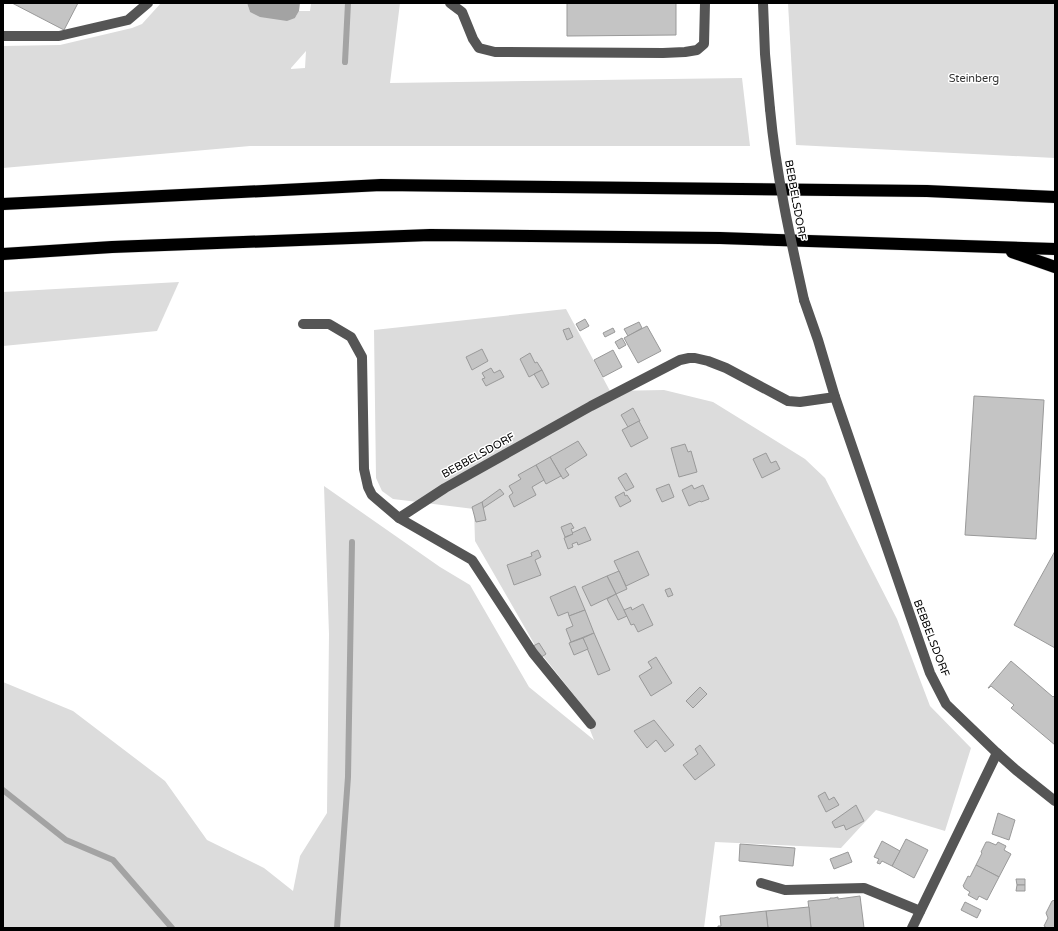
<svg xmlns="http://www.w3.org/2000/svg" width="1058" height="931" font-family="'Varela Round',sans-serif">
<rect width="100%" height="100%" fill="#fff"/>
<g fill="#dcdcdc" fill-rule="evenodd">
<path d="M 161,3 L 247,3 L 250,12 L 295,18 L 299,11 L 310,11 L 311,3 L 400,3 L 390,83 L 742,78 L 750,146 L 250,146 L 3,168 L 3,46 L 60,45 L 132,28 L 142,24 ZM 306,51 L 305,68 L 291,69 L 291,68 Z"/>
<polygon points="788,3 1055,3 1055,158 796,145"/>
<polygon points="179,282 157,331 3,346 3,292"/>
<polygon points="566,309 610,391 664,390 713,402 805,459 825,478 897,619 930,706 971,748 945,831 876,810 841,848 715,842 704,928 3,928 3,682 73,711 165,781 207,840 264,868 293,891 300,856 327,813 329,634 324,486 440,567 470,585 529,687 594,740 578,700 536,647 475,541 474,509 393,499 382,491 376,478 374,330"/>
</g>
<polygon fill="#a3a3a3" points="247,3 300,3 299,11 295,18 287,21 260,17 250,12"/>
<g fill="none" stroke-linecap="round" stroke-linejoin="round">
<g stroke="#a3a3a3" stroke-width="6">
<polyline points="345,62 348,3"/>
<polyline points="3,790 66,840 113,860 172,928"/>
<polyline points="337,928 348,777 352,542"/>
</g>
</g>
<g fill="#c4c4c4" stroke="#999">
<polygon points="12,3 78,3 64,30"/>
<polygon points="567,3 676,3 676,35 567,36"/>
<polygon points="585,319 589,326 580,331 576,324"/>
<polygon points="639,322 642,328 628,336 624,329"/>
<polygon points="647,326 661,351 638,363 624,338"/>
<polygon points="569,328 573,337 567,340 563,330"/>
<polygon points="613,328 615,332 605,337 603,333"/>
<polygon points="622,338 626,345 619,349 615,342"/>
<polygon points="482,349 488,361 472,370 466,357"/>
<polygon points="613,350 622,367 603,377 594,360"/>
<polygon points="530,353 535,363 537,362 542,370 529,377 520,359"/>
<polygon points="491,368 494,373 500,370 504,377 486,386 482,379 485,378 482,373"/>
<polygon points="542,370 549,384 542,388 534,374"/>
<polygon points="974,396 1044,400 1036,539 965,535"/>
<polygon points="633,408 640,421 628,427 621,415"/>
<polygon points="639,421 648,438 631,447 622,430"/>
<polygon points="578,441 587,455 565,469 569,475 563,479 550,457"/>
<polygon points="685,444 688,452 691,451 697,472 679,477 671,448"/>
<polygon points="766,453 771,463 776,461 780,469 762,478 753,459"/>
<polygon points="550,457 561,476 546,484 536,465"/>
<polygon points="536,465 544,480 532,487 536,495 514,507 509,496 513,493 509,486 521,479 518,475"/>
<polygon points="626,473 634,487 626,491 618,478"/>
<polygon points="669,484 674,497 662,502 656,489"/>
<polygon points="692,485 694,489 703,485 709,499 701,502 700,501 689,506 682,490"/>
<polygon points="500,489 504,494 483,508 482,502"/>
<polygon points="624,492 625,496 627,495 631,501 620,507 615,497"/>
<polygon points="482,502 486,520 476,522 472,507"/>
<polygon points="571,523 574,528 571,529 573,534 565,537 561,527"/>
<polygon points="585,527 591,540 578,545 577,542 572,544 573,547 568,549 564,538 573,534 572,533"/>
<polygon points="538,550 541,557 535,560 541,575 514,585 507,565 532,556 531,553"/>
<polygon points="638,551 649,575 626,586 614,561"/>
<polygon points="1055,551 1055,648 1014,625"/>
<polygon points="619,571 627,589 616,594 607,576"/>
<polygon points="607,576 616,594 591,606 582,587"/>
<polygon points="575,586 585,610 569,616 568,612 558,616 550,597"/>
<polygon points="670,588 673,595 668,597 665,590"/>
<polygon points="616,594 627,616 618,620 607,599"/>
<polygon points="643,604 653,625 638,632 634,624 631,625 624,610 631,607 632,610"/>
<polygon points="585,610 594,633 571,642 566,629 573,626 569,616"/>
<polygon points="594,633 610,670 598,675 583,638"/>
<polygon points="583,638 588,649 574,655 569,643"/>
<polygon points="539,643 546,654 540,658 533,646"/>
<polygon points="656,657 672,683 651,696 639,676 652,668 648,662"/>
<polygon points="1011,661 1053,697 1055,695 1055,745 1011,708 1014,705 991,686 989,688 988,688"/>
<polygon points="700,687 707,694 693,708 686,701"/>
<polygon points="654,720 674,745 665,752 656,740 647,748 634,731"/>
<polygon points="700,745 715,765 695,780 683,765 698,754 695,749"/>
<polygon points="825,792 829,800 834,797 839,805 826,812 818,796"/>
<polygon points="856,805 864,821 846,830 844,825 835,828 832,822"/>
<polygon points="998,813 1015,820 1009,840 992,834"/>
<polygon points="906,839 928,850 914,878 892,866"/>
<polygon points="882,841 900,851 892,866 882,861 880,864 877,863 879,859 874,857"/>
<polygon points="986,842 989,842 996,845 998,842 1006,846 1004,850 1011,854 999,877 976,865 982,853 981,852"/>
<polygon points="740,844 795,848 793,866 739,861"/>
<polygon points="848,852 852,862 834,869 830,859"/>
<polygon points="976,865 999,877 987,900 979,896 977,900 968,895 970,892 964,888 964,887 963,886 968,876 970,877"/>
<polygon points="1016,879 1025,879 1025,885 1017,885"/>
<polygon points="1017,885 1025,885 1025,891 1016,891"/>
<polygon points="860,896 864,928 811,928 808,901 830,899 830,898 834,898 838,897 838,899"/>
<polygon points="1055,900 1055,928 1047,928 1044,926 1048,918 1046,913 1052,901"/>
<polygon points="965,902 981,910 977,918 961,910"/>
<polygon points="809,907 811,928 768,928 766,911"/>
<polygon points="766,911 768,928 718,928 718,926 721,926 720,916"/>
</g>
<g fill="none" stroke-linecap="round" stroke-linejoin="round">
<g stroke="#dbdbdb" stroke-width="13">
<g id="highway">
<polyline points="3,204 381,185 927,191 1055,197"/>
<polyline points="1012,252 1055,267"/>
<polyline points="3,254 112,247 430,235 720,238 1055,249"/>
</g>
</g>
<g stroke="#555" stroke-width="10">
<polyline points="450,3 462,12 473,39 479,48 495,52 663,53 685,52 697,50 704,44 705,3"/>
<polyline points="763,3 765,54 770,109"/>
<polyline points="3,36 59,36 128,20 148,3"/>
<polyline points="804,300 818,340 835,397 930,673 946,704 997,753 1016,770 1055,801"/>
<polyline points="303,324 329,324 351,337 362,357 364,469 368,487 372,495 399,518"/>
<polyline points="591,724 533,653 472,560 399,518 445,488 591,406 680,360 689,358 695,358 708,361 726,368 788,401 800,402 835,397"/>
<polyline points="761,883 785,890 864,888 920,911"/>
<polyline points="912,928 997,753"/>
</g>
<use href="#highway" stroke="#000" stroke-width="12"/>
<path stroke="#555" stroke-width="10" d="M 770,109 C 776,174 790,237 804,300"/>
</g>
<g text-anchor="middle" stroke-width="3" stroke-linejoin="round" paint-order="stroke">
<g font-size="11" fill="#333" stroke="#fff">
<text x="974" y="82">Steinberg</text>
</g>
<g font-size="11" fill="#000" stroke="#fff">
<text transform="translate(796 200) rotate(80)" y="4">BEBBELSDORF</text>
<text transform="translate(478 455) rotate(-29)" y="4">BEBBELSDORF</text>
<text transform="translate(932 638) rotate(69)" y="4">BEBBELSDORF</text>
</g>
</g>
<rect width="1058" height="931" fill="none" stroke="#000000" stroke-width="8"/>
</svg>
